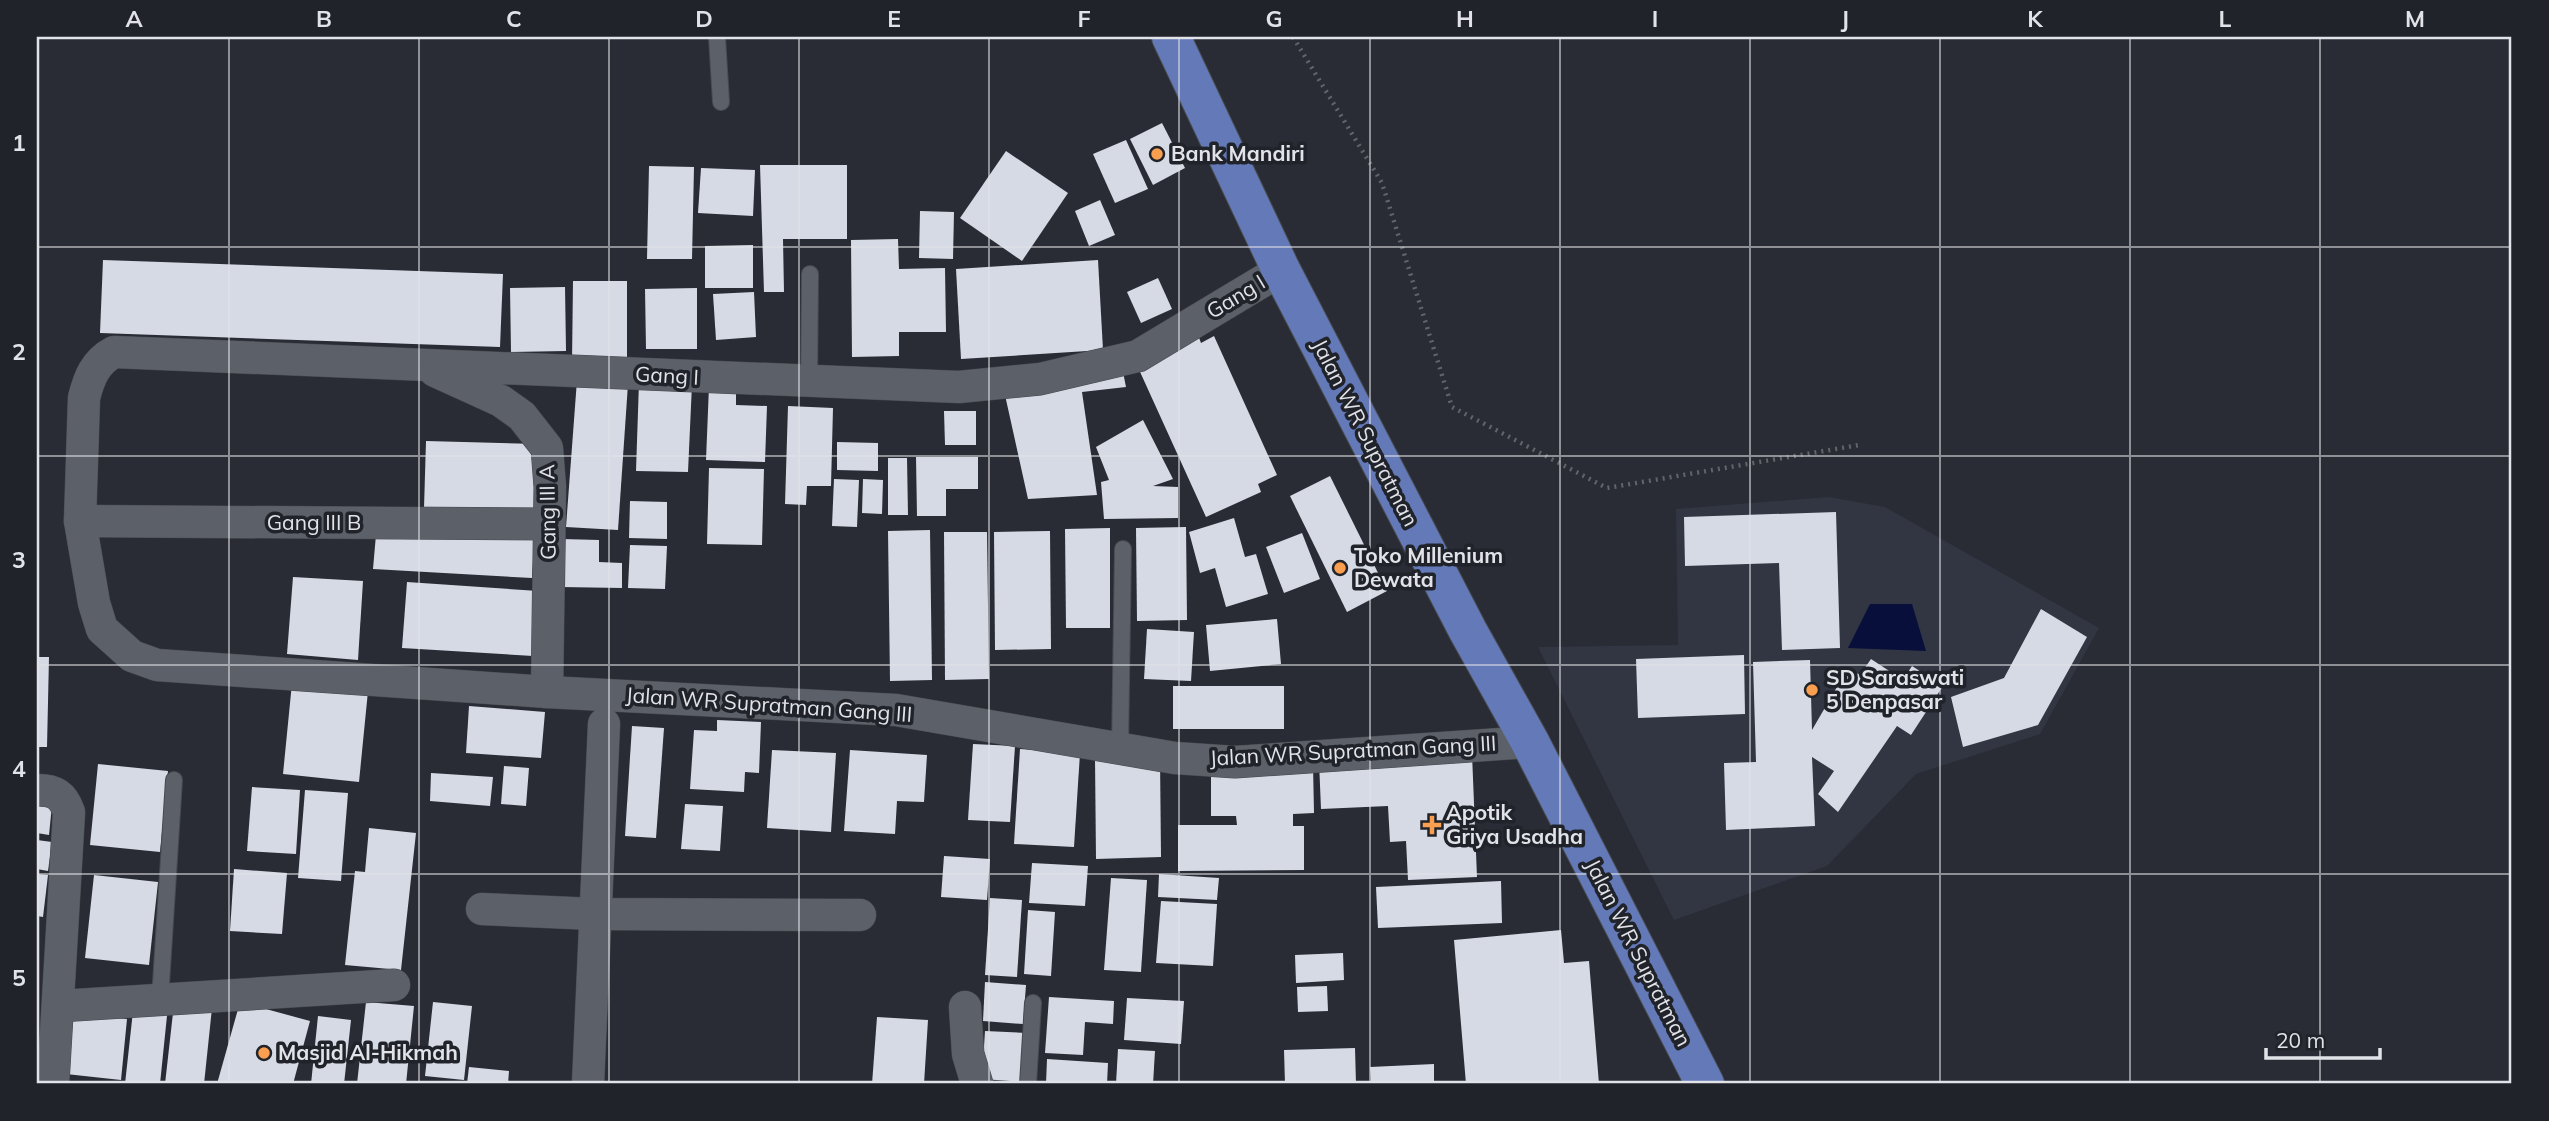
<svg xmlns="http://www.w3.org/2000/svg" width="2549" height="1121" font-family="Mulish,sans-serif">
<rect width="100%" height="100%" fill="#292c34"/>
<polygon fill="#313642" points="1829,497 1885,507 2099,628 2040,734 1916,774 1827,866 1674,920 1538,647 1678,645 1676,509"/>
<polygon fill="#070f3a" points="1870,604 1912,604 1926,651 1848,648"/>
<g fill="#d6dae4">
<polygon points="1162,123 1185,168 1153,185 1130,139"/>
<polygon points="1126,140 1148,189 1115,203 1093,154"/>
<polygon points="1006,151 1068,193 1022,261 960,218"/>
<polygon points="760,165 847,165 847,239 783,239 784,292 764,292"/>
<polygon points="649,166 694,167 692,259 647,259"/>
<polygon points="701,168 755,170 753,216 698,213"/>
<polygon points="1100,200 1115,235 1089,246 1075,211"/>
<polygon points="920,211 954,212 953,259 919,258"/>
<polygon points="898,239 899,269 945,268 946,332 899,332 899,356 852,357 851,240"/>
<polygon points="753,245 753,288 705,288 705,246"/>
<polygon points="103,260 503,274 500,347 100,333"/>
<polygon points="1098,260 1103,350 961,359 956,269"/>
<polygon points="1158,278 1172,309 1141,323 1127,292"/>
<polygon points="573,281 627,281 627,362 572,362"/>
<polygon points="565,287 566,351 511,352 510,288"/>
<polygon points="697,288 697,349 646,349 645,289"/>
<polygon points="754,292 756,337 716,340 713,294"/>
<polygon points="1198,335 1201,343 1214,336 1277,475 1258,484 1261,492 1206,517 1136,363"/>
<polygon points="1122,367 1126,387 1082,392 1097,495 1028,499 1003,386"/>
<polygon points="577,380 628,384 618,530 566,527"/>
<polygon points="639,382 692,384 688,472 636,471"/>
<polygon points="709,386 736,386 736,405 767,406 765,462 706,460"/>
<polygon points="788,406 833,408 831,486 807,486 806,505 785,504"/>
<polygon points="944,411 976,411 976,445 945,445"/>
<polygon points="1143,420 1173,479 1153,486 1178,487 1178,518 1104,519 1101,482 1109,480 1096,447"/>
<polygon points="426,441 538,444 536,511 424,508"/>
<polygon points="837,442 878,443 878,471 837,470"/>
<polygon points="916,457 978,457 978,489 946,489 946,516 917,516"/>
<polygon points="888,458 907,458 908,515 888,515"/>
<polygon points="709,468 764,469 762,545 707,544"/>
<polygon points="1330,476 1387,591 1347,612 1290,496"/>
<polygon points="834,479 859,480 857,527 832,526"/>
<polygon points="863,479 883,480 882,514 862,513"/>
<polygon points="630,501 667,502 667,539 629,538"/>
<polygon points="1836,512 1840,648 1782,650 1779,563 1685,566 1684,517"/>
<polygon points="1234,518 1245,557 1256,554 1268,594 1226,607 1215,568 1200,573 1189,532"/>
<polygon points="377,523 535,532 532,578 373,569"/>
<polygon points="1186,527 1187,620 1137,621 1136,528"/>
<polygon points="1110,528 1110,628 1066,628 1065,529"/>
<polygon points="930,530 932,680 890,681 888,531"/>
<polygon points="1050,531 1051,649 995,650 994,532"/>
<polygon points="944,532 987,532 989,679 945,680"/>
<polygon points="1302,533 1320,579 1284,593 1266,547"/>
<polygon points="562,539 599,540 599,562 622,563 622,588 561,587"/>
<polygon points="630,545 667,546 665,589 628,588"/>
<polygon points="293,577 363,581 358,660 287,654"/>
<polygon points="407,582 538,591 533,656 402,648"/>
<polygon points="2041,609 2087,637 2038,725 1963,747 1951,697 2004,678"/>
<polygon points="1277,619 1281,664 1210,671 1206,625"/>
<polygon points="1147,629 1194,632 1191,681 1144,679"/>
<polygon points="1744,655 1745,714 1638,718 1636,659"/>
<polygon points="37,657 49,657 47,747 37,747"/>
<polygon points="1871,659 1903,680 1912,666 1943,686 1911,735 1897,726 1838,812 1818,794 1834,771 1812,757 1815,826 1726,830 1724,763 1756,762 1753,662 1810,660 1812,730 1848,668 1860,675"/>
<polygon points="292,683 368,691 359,782 283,774"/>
<rect x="1173" y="686" width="111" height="43"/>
<polygon points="469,706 545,712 541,758 466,753"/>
<polygon points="717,720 761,722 759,773 745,772 744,792 690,789 694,730 717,731"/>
<polygon points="632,726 664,728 656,838 625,836"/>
<polygon points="973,744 1015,746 1010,822 968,820"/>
<polygon points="1020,749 1080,753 1074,847 1014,844"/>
<polygon points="772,750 836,753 831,832 767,828"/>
<polygon points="850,750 927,755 924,802 897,801 895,834 844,831"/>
<polygon points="1472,754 1477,877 1408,880 1406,841 1390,842 1388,806 1321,809 1319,761"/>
<polygon points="1160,757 1161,857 1096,859 1095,758"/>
<polygon points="98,764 168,771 160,852 90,845"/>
<polygon points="1313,764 1314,813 1293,814 1293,826 1304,826 1304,870 1178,871 1178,825 1237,825 1236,816 1211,816 1211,765"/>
<polygon points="504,766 529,768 526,806 501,804"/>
<polygon points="431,773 493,777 490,806 430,801"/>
<polygon points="252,787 300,790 296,854 247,851"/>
<polygon points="305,790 348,793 341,881 298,878"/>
<polygon points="37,794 53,795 49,835 37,833"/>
<polygon points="685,804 723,806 720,851 681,849"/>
<polygon points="369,828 416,833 401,970 345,965 355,871 365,872"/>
<polygon points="37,840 52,842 48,871 37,869"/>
<polygon points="944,856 990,859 987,900 941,897"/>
<polygon points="1032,863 1088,866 1085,906 1029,903"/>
<polygon points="234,869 287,873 282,934 230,931"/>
<polygon points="37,874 48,875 43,917 37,916"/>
<polygon points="1159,874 1219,878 1217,900 1158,897"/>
<polygon points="94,875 158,882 149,965 85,958"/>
<polygon points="1111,878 1147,880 1141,972 1104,970"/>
<polygon points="1501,881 1502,923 1378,928 1376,887"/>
<polygon points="990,898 1022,900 1017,977 985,975"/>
<polygon points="1161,901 1217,904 1213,966 1156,963"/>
<polygon points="1028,910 1055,912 1051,976 1024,974"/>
<polygon points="1561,930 1564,963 1589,961 1599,1084 1466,1084 1454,940"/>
<polygon points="1343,953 1344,980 1296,983 1295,955"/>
<polygon points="985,982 1026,985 1023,1024 983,1021"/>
<polygon points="1327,986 1328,1011 1298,1012 1297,987"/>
<polygon points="1049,997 1114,1001 1113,1024 1085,1022 1083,1055 1045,1053"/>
<polygon points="1127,998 1184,1001 1181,1044 1124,1040"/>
<polygon points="134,1002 168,1006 160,1084 125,1084"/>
<polygon points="240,1002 310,1021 293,1084 217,1084"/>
<polygon points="366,1002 414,1006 406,1084 357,1084"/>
<polygon points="433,1002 472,1006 464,1080 425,1076"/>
<polygon points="174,1004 212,1008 204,1084 165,1084"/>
<polygon points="73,1013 127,1019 121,1080 66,1074"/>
<polygon points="318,1016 351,1020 344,1084 311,1084"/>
<polygon points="877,1017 928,1020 924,1084 872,1084"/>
<polygon points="985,1031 1027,1033 1024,1082 982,1079"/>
<polygon points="1355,1048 1356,1084 1285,1084 1284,1050"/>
<polygon points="1118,1049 1155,1051 1153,1084 1116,1084"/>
<polygon points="1047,1059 1108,1063 1107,1084 1046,1084"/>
<polygon points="1434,1064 1434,1084 1371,1084 1370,1067"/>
<polygon points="469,1067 509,1071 508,1084 467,1084"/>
</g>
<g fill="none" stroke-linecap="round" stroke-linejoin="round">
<g stroke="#484b50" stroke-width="18">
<g id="lane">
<polyline points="717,37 721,102"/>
<polyline points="809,383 810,274"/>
<polyline points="1120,748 1123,549"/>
<polyline points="160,999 174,780"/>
<polyline points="1028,1084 1033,1003"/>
</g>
</g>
<g stroke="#484b50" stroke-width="33">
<g id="street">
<path d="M 1281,270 L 1138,356 L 1040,379 L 959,387 L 114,352 C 95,362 89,378 84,398 L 80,521 L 94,603 L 102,629 L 132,656 L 157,665 L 547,692 L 896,710 L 1175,758 L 1235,762 L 1530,742"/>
<polyline points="435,371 501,401 522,416 547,448 550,487 547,692"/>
<polyline points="80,521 549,524"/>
<path d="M 37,790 C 55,790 63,795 69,812 L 53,1084"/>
<polyline points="482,909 595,914 860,915"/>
<polyline points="60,1006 394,985"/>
<polyline points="965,1007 968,1054 977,1084"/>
<polyline points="588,1084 604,724"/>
</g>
</g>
<g stroke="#484b50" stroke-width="40">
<polyline id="primary" points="1171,37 1281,270 1468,631 1530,742 1705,1084"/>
</g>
<polyline stroke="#61646b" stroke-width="4.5" stroke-dasharray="2 5" stroke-linecap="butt" points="1293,37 1382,183 1452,407 1607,488 1859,445"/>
<use href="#lane" stroke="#5c6068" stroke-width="16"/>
<use href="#street" stroke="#5c6068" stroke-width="32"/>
<use href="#primary" stroke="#6479b7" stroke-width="38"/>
</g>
<path fill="none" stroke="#e1e3e8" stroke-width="2" stroke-opacity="0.55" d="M 229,37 L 229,1084M 419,37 L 419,1084M 609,37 L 609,1084M 799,37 L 799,1084M 989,37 L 989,1084M 1179,37 L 1179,1084M 1370,37 L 1370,1084M 1560,37 L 1560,1084M 1750,37 L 1750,1084M 1940,37 L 1940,1084M 2130,37 L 2130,1084M 2320,37 L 2320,1084M 37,247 L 2512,247M 37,456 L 2512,456M 37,665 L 2512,665M 37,874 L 2512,874"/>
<g fill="#fa9f4f" stroke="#20232a" stroke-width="2.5">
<circle cx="1157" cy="154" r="7"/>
<circle cx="1340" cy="568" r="7"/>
<circle cx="1812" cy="690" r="7"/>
<path d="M1428.5 814.5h7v7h7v7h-7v7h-7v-7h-7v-7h7z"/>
<circle cx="264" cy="1053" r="7"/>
</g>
<g text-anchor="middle" stroke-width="7" stroke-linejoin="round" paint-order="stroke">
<g font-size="21" font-weight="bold" fill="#e1e3e8" stroke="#20232a" text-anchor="start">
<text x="1171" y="161">Bank Mandiri</text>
<text x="1354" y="563">Toko Millenium<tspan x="1354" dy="24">Dewata</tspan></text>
<text x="1826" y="685">SD Saraswati<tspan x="1826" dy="24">5 Denpasar</tspan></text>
<text x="1446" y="820">Apotik<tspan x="1446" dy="24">Griya Usadha</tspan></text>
<text x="278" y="1060">Masjid Al-Hikmah</text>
</g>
<g font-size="21" fill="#e1e3e8" stroke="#20232a">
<text transform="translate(1236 297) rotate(-31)" y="7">Gang I</text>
<text transform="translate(667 376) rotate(3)" y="7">Gang I</text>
<text transform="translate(1365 433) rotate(63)" y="7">Jalan WR Supratman</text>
<text transform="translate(548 512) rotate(-91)" y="7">Gang III A</text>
<text x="314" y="530">Gang III B</text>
<text transform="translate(769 705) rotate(4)" y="7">Jalan WR Supratman Gang III</text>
<text transform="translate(1353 751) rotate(-3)" y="7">Jalan WR Supratman Gang III</text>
<text transform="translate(1638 953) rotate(63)" y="7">Jalan WR Supratman</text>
</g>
</g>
<rect width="2549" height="1121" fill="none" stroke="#20232a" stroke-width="77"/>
<path d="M2266 1048v10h114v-10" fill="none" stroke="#e1e3e8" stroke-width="3.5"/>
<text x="2276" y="1048" font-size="21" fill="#e1e3e8" stroke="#20232a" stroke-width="5" paint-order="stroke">20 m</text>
<rect x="38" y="38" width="2472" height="1044" fill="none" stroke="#e1e3e8" stroke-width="2.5"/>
<g font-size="23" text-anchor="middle" font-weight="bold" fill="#e1e3e8">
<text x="134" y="27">A</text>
<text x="324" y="27">B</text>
<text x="514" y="27">C</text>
<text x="704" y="27">D</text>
<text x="894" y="27">E</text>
<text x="1084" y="27">F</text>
<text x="1274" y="27">G</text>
<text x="1465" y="27">H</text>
<text x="1655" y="27">I</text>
<text x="1845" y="27">J</text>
<text x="2035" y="27">K</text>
<text x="2225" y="27">L</text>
<text x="2415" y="27">M</text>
<text x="19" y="151">1</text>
<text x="19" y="360">2</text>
<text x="19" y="568">3</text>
<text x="19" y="777">4</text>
<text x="19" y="986">5</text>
</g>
</svg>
